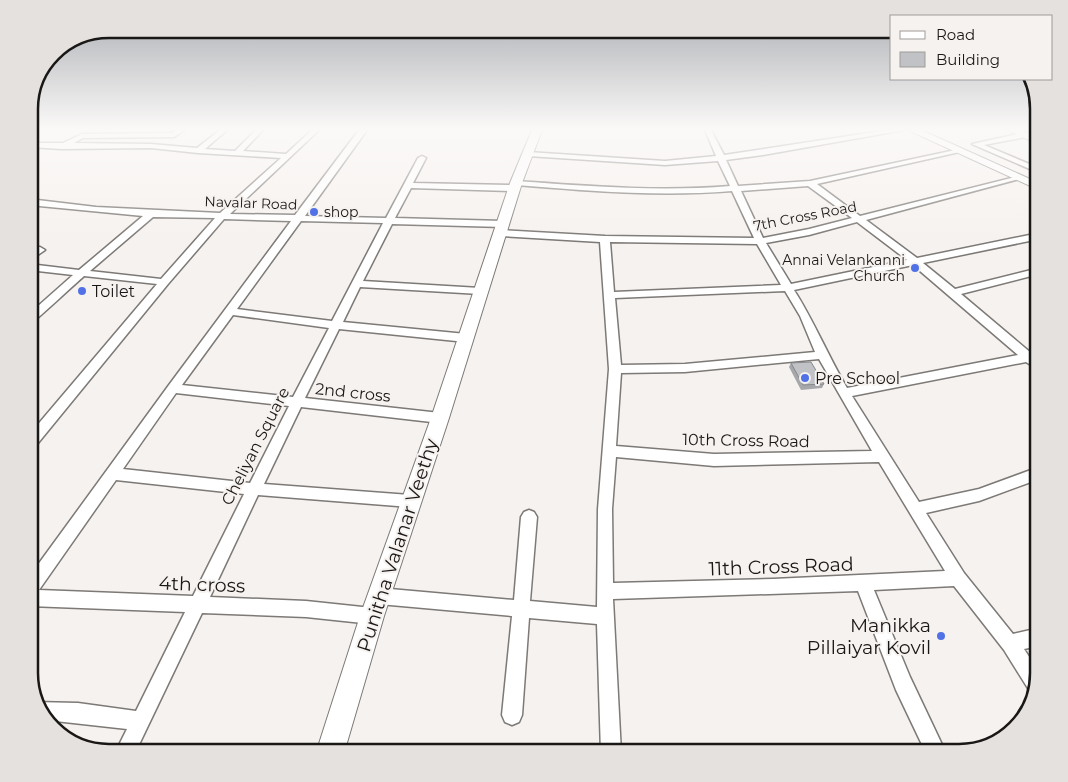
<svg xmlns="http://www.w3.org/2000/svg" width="1068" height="782" font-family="Montserrat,sans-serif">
<rect width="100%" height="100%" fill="#f6f2ef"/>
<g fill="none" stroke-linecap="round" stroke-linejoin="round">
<g stroke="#7c7976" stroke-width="3">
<g id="street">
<path d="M 176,130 L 184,130 L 174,137 L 83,138 L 74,143 L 151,144 L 197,148 L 220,130 L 227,130 L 205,149 L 235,151 L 256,130 L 263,130 L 243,151 L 286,154 L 312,130 L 319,130 L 230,214 L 295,215 L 359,130 L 367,130 L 305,216 L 386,218 L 418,158 L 422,156 L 426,158 L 413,183 L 514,185 L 518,188 L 514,191 L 411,188 L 395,218 L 503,221 L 508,224 L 503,227 L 392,224 L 363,281 L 480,288 L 485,291 L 480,294 L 360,287 L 343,322 L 466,334 L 472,338 L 466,342 L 339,329 L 305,398 L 440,413 L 445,415 L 447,418 L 445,421 L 440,423 L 301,407 L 264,484 L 410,495 L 415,497 L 417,501 L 415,505 L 410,507 L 258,495 L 210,597 L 306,601 L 372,608 L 378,610 L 381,616 L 378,622 L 372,624 L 306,617 L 202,613 L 135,753 L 115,753 L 127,729 L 46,720 L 37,709 L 35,702 L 78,703 L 136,711 L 185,612 L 29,606 L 29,577 L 169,385 L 291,221 L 224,219 L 168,284 L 34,448 L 29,449 L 29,435 L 157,284 L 84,276 C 76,283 33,323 29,325 L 29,314 L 73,275 L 29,270 L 29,264 L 79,270 L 143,216 L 29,205 L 29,199 L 96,207 L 220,213 L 281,158 L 198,153 L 151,148 L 62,149 L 29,147 L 29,143 L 63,143 L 82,134 L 172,133 ZM 153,217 L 215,218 L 161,279 L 90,271 ZM 301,221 L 383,223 L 332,321 L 237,309 ZM 233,315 L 329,328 L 293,397 L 182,385 ZM 176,393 L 289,406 L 250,483 L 123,469 ZM 116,480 L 244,494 L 193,596 L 39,590 Z"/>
<path d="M 705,130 L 711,130 L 724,155 L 888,130 L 904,130 L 763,155 L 726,160 L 738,186 L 810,181 L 960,149 L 964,151 L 817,184 L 860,216 L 1019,176 L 1023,178 L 866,220 L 917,258 L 1039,233 L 1039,239 L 923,263 L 955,289 L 1039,268 L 1039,274 L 961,294 L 1031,353 L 1039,351 L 1039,370 L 1026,362 L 852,396 L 919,502 L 979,489 L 1039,467 L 1039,479 L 979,501 L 926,513 L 964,573 L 1013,634 L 1039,628 L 1039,646 L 1024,649 L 1039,672 L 1033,691 L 1029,690 L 1004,650 L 954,586 L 874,590 L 910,677 L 946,753 L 926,753 L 896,690 L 858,591 L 613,599 L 621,753 L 601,753 L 597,624 L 529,618 L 522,715 L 519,722 L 512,725 L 505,722 L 502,715 L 512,616 L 379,604 L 373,602 L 371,596 L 373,590 L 379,588 L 514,600 L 521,517 L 524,512 L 529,510 L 534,512 L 537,517 L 530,601 L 597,607 L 598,509 L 609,369 L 600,242 L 501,236 L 496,233 L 501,230 L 605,236 L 754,238 L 732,191 C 660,197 588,191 516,185 L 512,183 L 516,181 C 587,186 659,192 730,186 L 718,161 L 665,165 L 528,156 L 524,154 L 528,152 L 665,161 L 716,156 ZM 808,186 L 852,218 L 809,229 L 763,238 L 741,191 ZM 857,222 L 907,260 L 791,284 L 766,243 L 809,235 ZM 610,242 L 757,244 L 781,285 L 614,292 ZM 913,265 L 1018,355 L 847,388 C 828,356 814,321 794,290 ZM 785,291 L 800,316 L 815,352 L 685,364 L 621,365 L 615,298 ZM 819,359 L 872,451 L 714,454 L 616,446 L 621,373 L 685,372 ZM 616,457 L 714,466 L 879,462 L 945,571 L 773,579 L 613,583 L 612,509 Z"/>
<polygon points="1023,133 1026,133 1026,137 984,145 1039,168 1039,173 972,144"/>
<polygon points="29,247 40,247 45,250 29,261"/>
</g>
</g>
<g stroke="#7c7976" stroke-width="2">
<g id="secondary">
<polygon points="532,130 542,130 522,183 449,418 384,616 344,753 316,753 360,616 431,418 510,183"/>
<polygon points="908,130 921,130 1039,183 1039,190"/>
<polygon points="1008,130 1021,130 1039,138 1039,145"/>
</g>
</g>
<use href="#street" fill="#fff" fill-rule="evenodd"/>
<use href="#secondary" fill="#fff" fill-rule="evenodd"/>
</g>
<polygon fill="#a5a7aa" points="791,363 824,384 822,388 801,390 789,367"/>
<polygon fill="#c0c2c6" stroke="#86888b" points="811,362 824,384 803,385 791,363"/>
<linearGradient id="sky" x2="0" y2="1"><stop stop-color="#a8abb0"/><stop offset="0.54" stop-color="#fbf9f8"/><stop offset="1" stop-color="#fbf9f8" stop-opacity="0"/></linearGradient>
<rect width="1068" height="239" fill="url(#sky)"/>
<g fill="#5172e6" stroke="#f6f2ef" stroke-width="2">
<circle cx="314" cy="212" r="5"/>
<circle cx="915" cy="268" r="5"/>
<circle cx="82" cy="291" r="5"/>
<circle cx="805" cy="378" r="5"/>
<circle cx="941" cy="636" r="5"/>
</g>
<g text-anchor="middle" stroke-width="4" stroke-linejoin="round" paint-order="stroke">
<g font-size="14" fill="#1a1817" stroke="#f6f2ef">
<text transform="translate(251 203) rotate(2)" y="5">Navalar Road</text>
<text transform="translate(805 216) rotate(-11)" y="5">7th Cross Road</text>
</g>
<g font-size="14" fill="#1a1817" stroke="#f6f2ef" text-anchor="start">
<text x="324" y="217">shop</text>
<text x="905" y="265" text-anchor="end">Annai Velankanni<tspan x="905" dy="16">Church</tspan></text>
</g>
<g font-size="16" fill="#1a1817" stroke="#f6f2ef" text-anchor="start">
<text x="92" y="297">Toilet</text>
<text x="815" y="384">Pre School</text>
</g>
<g font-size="16" fill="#1a1817" stroke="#f6f2ef">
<text transform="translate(353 392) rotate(6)" y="6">2nd cross</text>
<text transform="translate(746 440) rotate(1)" y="6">10th Cross Road</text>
<text transform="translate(255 446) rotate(-63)" y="6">Cheliyan Square</text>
</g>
<g font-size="19" fill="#1a1817" stroke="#f6f2ef">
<text transform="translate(397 545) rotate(-72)" y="7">Punitha Valanar Veethy</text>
<text transform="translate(781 566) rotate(-2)" y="7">11th Cross Road</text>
<text transform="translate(202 584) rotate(2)" y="7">4th cross</text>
</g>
<g font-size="19" fill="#1a1817" stroke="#f6f2ef" text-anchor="end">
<text x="931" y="632">Manikka<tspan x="931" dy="22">Pillaiyar Kovil</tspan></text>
</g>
</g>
<path d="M0 0H1068V782H0ZM109 38H959A71 71 0 0 1 1030 109V673A71 71 0 0 1 959 744H109A71 71 0 0 1 38 673V109A71 71 0 0 1 109 38Z" fill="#e4e1de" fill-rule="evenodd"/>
<path fill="none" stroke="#1a1817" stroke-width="2.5" d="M109 38H959A71 71 0 0 1 1030 109V673A71 71 0 0 1 959 744H109A71 71 0 0 1 38 673V109A71 71 0 0 1 109 38Z"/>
<rect x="890" y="15" width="162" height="65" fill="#f6f2ef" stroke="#9e9b99"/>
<rect x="900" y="31" width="25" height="8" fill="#ffffff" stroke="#9e9b99"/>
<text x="936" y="40" font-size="15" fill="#1a1817">Road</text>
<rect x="900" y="52" width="25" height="15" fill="#c0c2c6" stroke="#9e9b99"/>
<text x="936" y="65" font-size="15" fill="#1a1817">Building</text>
</svg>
